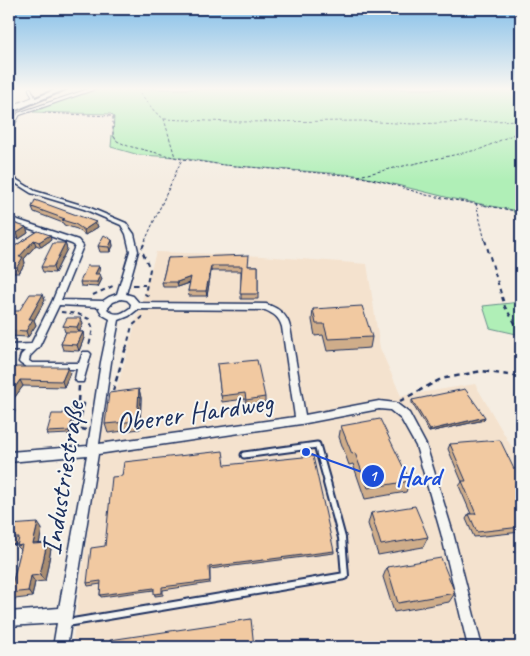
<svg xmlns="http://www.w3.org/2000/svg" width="530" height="656" font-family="Caveat,sans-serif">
<rect width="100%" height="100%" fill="#f5ede2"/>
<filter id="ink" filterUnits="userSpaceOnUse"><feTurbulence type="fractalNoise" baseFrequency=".02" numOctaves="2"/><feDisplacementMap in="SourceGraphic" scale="10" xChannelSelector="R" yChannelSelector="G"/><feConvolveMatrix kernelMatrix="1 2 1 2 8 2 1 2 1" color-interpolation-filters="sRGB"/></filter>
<g filter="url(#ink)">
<polygon fill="#f4e2ce" points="156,252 247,255 367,264 380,348 401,396 475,384 521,463 521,647 72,647 100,440 101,415 118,384"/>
<g fill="#b0efb7" stroke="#668f8a">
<polygon points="93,89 521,89 521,230 513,210 454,199 356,175 224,165 176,157 139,155 111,147 112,135 117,141 113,135 114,117 111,114 33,112"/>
<polygon points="521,302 521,335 490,328 483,306"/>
</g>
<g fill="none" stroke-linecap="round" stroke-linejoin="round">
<g stroke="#1b2f5e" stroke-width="4.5">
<g id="service-far2">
<polyline points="9,108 34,98 30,89"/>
<polyline points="9,127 14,123 19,114 92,89"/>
</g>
</g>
<g stroke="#1b2f5e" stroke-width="9">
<polyline id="service-far1" points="244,455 317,445 328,484"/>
</g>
<g stroke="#1b2f5e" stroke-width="10">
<polyline id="service" points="67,623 345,576 342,538 327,483"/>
</g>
<g stroke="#1b2f5e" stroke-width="3">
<path id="minor" d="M 9,175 L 35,191 L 88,207 L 126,223 L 134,234 L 138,251 L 126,294 L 133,296 L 139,303 L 266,304 C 278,308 287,314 290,327 L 305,415 L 379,401 L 396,403 L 409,413 L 426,445 L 453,533 L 482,647 L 468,647 L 441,533 L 416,446 L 401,419 L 390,410 L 379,409 L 301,424 L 98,454 L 67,647 L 53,647 L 57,623 L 9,626 L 9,612 L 59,608 L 87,455 L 9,462 L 9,452 L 88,446 L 101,362 L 110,319 L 103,315 L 99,309 L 100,307 L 59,305 L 39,347 L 30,356 L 29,361 L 32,363 L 79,363 L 83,352 L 89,352 L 91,354 L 83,382 L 77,382 L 75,379 L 77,369 L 30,369 L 21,364 L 19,362 L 21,355 L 25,351 L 9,351 L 9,345 L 31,344 L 52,302 L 75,246 L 72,244 L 9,221 L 9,217 L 78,240 L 83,246 L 61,300 L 103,301 L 109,297 L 117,294 L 130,251 L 126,234 L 121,225 L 84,209 L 31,193 L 9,179 ZM 121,299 L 127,300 L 131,304 L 130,308 C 122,314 115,317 107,309 L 113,302 ZM 138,309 L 265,310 C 274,314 279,317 282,327 L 295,417 L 99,444 L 111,362 L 119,320 L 129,316 Z"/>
</g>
<g stroke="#1b2f5e" stroke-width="4">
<polygon id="secondary" points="57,89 66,89 9,113 9,109"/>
</g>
<g stroke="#1b2f5e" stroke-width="1" stroke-dasharray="3 2" stroke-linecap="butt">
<polyline points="137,89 155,112 164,119 175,157"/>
<polyline points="43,113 111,116 113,117 113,135 117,141 128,146 182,159 224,165 356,176 381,181 426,195 521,212"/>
<polyline points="164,119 231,122 361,121 413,124 521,120"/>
<polyline points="358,176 481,149 521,131"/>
<polyline points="476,203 485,241"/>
<polyline points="145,241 182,159"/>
</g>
<g stroke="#1b2f5e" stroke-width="2" stroke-dasharray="4.5 4" stroke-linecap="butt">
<polyline points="485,240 505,307 521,333"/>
<polyline points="142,248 146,240"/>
<polyline points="143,253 150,269 145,294 151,298"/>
<polyline points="133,285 145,285"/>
<polyline points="93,295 115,285"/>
<polyline points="61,312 78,314 89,319 93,329 89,346"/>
<polyline points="126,349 132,326 145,315"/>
</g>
<g stroke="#1b2f5e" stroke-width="2.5" stroke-dasharray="5.5 4.5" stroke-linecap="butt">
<polyline points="79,386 78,402 84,404 78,428 86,430"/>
<polyline points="113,391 126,347"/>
<polyline points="400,401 441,379 482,371 521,377"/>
</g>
<use href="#service-far2" stroke="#f6f6f2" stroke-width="2.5"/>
<use href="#service-far1" stroke="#f6f6f2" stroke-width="5"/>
<use href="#service" stroke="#f6f6f2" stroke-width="6"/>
<use href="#minor" fill="#f6f6f2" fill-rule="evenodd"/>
<use href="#secondary" fill="#f6f6f2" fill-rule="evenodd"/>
</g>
<g fill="#cfad8a" stroke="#1b2f5e">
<polygon points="32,207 96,222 98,227 85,235 77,229 64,225 63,223 34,212"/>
<polygon points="9,225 26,227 28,233 19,239 9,235"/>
<polygon points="38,231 51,240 41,247 36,245 24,259 25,263 19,273 12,273 10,275 9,275 9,259 11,256 9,250"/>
<polygon points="112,240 113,246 110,252 100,252 98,246"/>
<polygon points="65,243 67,249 55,273 43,272 41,267"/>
<polygon points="168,258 249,266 258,266 258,299 241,299 241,271 211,271 207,296 189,296 188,291 190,283 178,287 163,287 162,282"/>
<polygon points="99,266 100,271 99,274 102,279 98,287 81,286 80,282"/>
<polygon points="45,300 34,320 36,325 28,337 9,336 9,318 19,311"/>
<polygon points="313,309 372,337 370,348 327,351 323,335 315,336 312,320"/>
<polygon points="83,324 79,332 83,332 84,338 79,351 63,350 61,344 66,332 65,332 63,326"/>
<polygon points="217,364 265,397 265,403 246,406 245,399 222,402"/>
<polygon points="9,373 70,373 64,387 23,386 9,405 15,411 9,420"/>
<polygon points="139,389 141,398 140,429 108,433 105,424"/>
<polygon points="412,400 484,420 429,432 412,403"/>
<polygon points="75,409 76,412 70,434 48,435 47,432"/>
<polygon points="341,426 410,481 406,492 365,499 353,464 349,465 339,437"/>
<polygon points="450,444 514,469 521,468 521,532 474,537 466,519 469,514 471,514 459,486 462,482 448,449"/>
<polygon points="225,465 334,551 334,553 210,569 210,583 163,590 163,595 155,596 154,590 101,597 100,595 101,584 88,586 87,583 105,546"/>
<polygon points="371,513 428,537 423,547 378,555 368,524"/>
<polygon points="9,525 42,529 39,543 51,549 45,581 35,582 32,597 15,599 10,593 21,550 17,546 18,544 9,545"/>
<polygon points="387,567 455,593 449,602 394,612 383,577"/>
</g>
<g fill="#a98d71" stroke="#1b2f5e">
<polygon points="96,222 98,227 85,235 84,230"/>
<polygon points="26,227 28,233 19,239 17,233"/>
<polygon points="50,235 51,240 41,247 39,242"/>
<polygon points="34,240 36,245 24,259 25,263 19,273 17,267 19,257"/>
<polygon points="112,240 113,246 110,252 109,247"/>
<polygon points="65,243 67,249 55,273 53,267"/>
<polygon points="99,266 100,271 96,279 95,274"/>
<polygon points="211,266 211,271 207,296 206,291"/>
<polygon points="9,267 12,273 10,275 9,273"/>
<polygon points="100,274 102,279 98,287 97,282"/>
<polygon points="191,277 192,282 178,287 177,282"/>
<polygon points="43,294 45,300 34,320 36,325 28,337 26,331 29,319"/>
<polygon points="81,318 83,324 79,333 77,327"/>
<polygon points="83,332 84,338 79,351 77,345"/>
<polygon points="11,353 13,359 9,368 9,356"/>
<polygon points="68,367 70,373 64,387 62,381"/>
<polygon points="20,380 23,386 9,405 9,396"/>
<polygon points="139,389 141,398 140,429 137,421"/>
<polygon points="12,405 15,411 9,420 9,410"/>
<polygon points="75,409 76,412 70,434 69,431"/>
<polygon points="485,417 484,420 429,432 430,430"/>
<polygon points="38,523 42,529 38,550 33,544"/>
<polygon points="47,543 51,549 45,581 40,575"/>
<polygon points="31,576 35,582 32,597 28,591"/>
</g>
<g fill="#f1c9a1" stroke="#1b2f5e">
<polygon points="35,200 96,222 84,230 75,224 62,220 65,219 32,207"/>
<polygon points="13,223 26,227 17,233 9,230 9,225"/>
<polygon points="38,231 50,235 39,242 34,240 19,257 23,257 17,267 9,267 9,268 9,259 13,252 9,250"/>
<polygon points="104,235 112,240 109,247 98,246"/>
<polygon points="53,243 65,243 53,267 41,267"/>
<polygon points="249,255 248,266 258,266 258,294 240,294 242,266 211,266 206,291 188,291 191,277 177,282 162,282 168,258"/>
<polygon points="87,266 99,266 95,274 100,274 97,282 80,282"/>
<polygon points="30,294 43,294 29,319 33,319 26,331 9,330 9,318 14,311 19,311"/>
<polygon points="362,306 372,337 328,339 324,324 316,324 313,309"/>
<polygon points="67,318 81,318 77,327 63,326"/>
<polygon points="66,332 83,332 77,345 61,344"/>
<polygon points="257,360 265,397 246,400 245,393 221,396 217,364"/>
<polygon points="12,367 68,367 62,381 20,380 9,396 9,373"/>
<polygon points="139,389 137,421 105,424 109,393"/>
<polygon points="465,389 485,417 430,430 412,400"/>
<polygon points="9,405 12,405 9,410"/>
<polygon points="75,409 69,431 47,432 52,414 63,414 64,410"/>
<polygon points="380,419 410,481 368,488 355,453 352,454 341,426"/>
<polygon points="500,440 514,469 521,468 521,527 477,532 469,514 476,514 462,481 466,481 450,444"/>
<polygon points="223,451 225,465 313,456 334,551 209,567 210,581 162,587 162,593 154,594 154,588 100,595 101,581 87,583 91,548 105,546 112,477 122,476 124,462"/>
<polygon points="415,506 428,537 381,545 371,513"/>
<polygon points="38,523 33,544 47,543 40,575 31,576 28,591 10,593 22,545 17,546 19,538 9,538 9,525"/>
<polygon points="441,558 455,593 398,603 387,567"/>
<polygon points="251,619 254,647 109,647 110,640"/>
</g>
</g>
<linearGradient id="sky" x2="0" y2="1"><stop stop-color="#82bee9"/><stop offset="0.49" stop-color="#faf7f2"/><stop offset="1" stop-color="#faf7f2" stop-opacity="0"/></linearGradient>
<rect width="530" height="181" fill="url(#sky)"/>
<g text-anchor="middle" stroke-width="4" stroke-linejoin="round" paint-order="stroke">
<g font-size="29" fill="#1b2f5e" stroke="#f6f6f2">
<text transform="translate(194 412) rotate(-8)" y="10">Oberer Hardweg</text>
<text transform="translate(62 478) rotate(-81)" y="10">Industriestraße</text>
</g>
</g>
<path fill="none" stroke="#1d4ed8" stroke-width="2" d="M306 452L373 476"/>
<g fill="#1d4ed8" stroke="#f6f6f2" stroke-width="2">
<circle cx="306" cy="452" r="5"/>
<circle cx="373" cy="476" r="12"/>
</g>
<g font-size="15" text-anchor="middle" font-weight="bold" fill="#fff">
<text x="373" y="481">1</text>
</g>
<g font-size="25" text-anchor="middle" font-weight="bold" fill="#1d4ed8" stroke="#f6f6f2" stroke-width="4" stroke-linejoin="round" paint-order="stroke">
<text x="418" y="485">Hard</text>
</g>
<rect width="530" height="656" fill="none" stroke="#f6f6f2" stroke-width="30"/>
<rect x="15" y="15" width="500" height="626" fill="none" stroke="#1b2f5e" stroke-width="2" filter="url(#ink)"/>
</svg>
